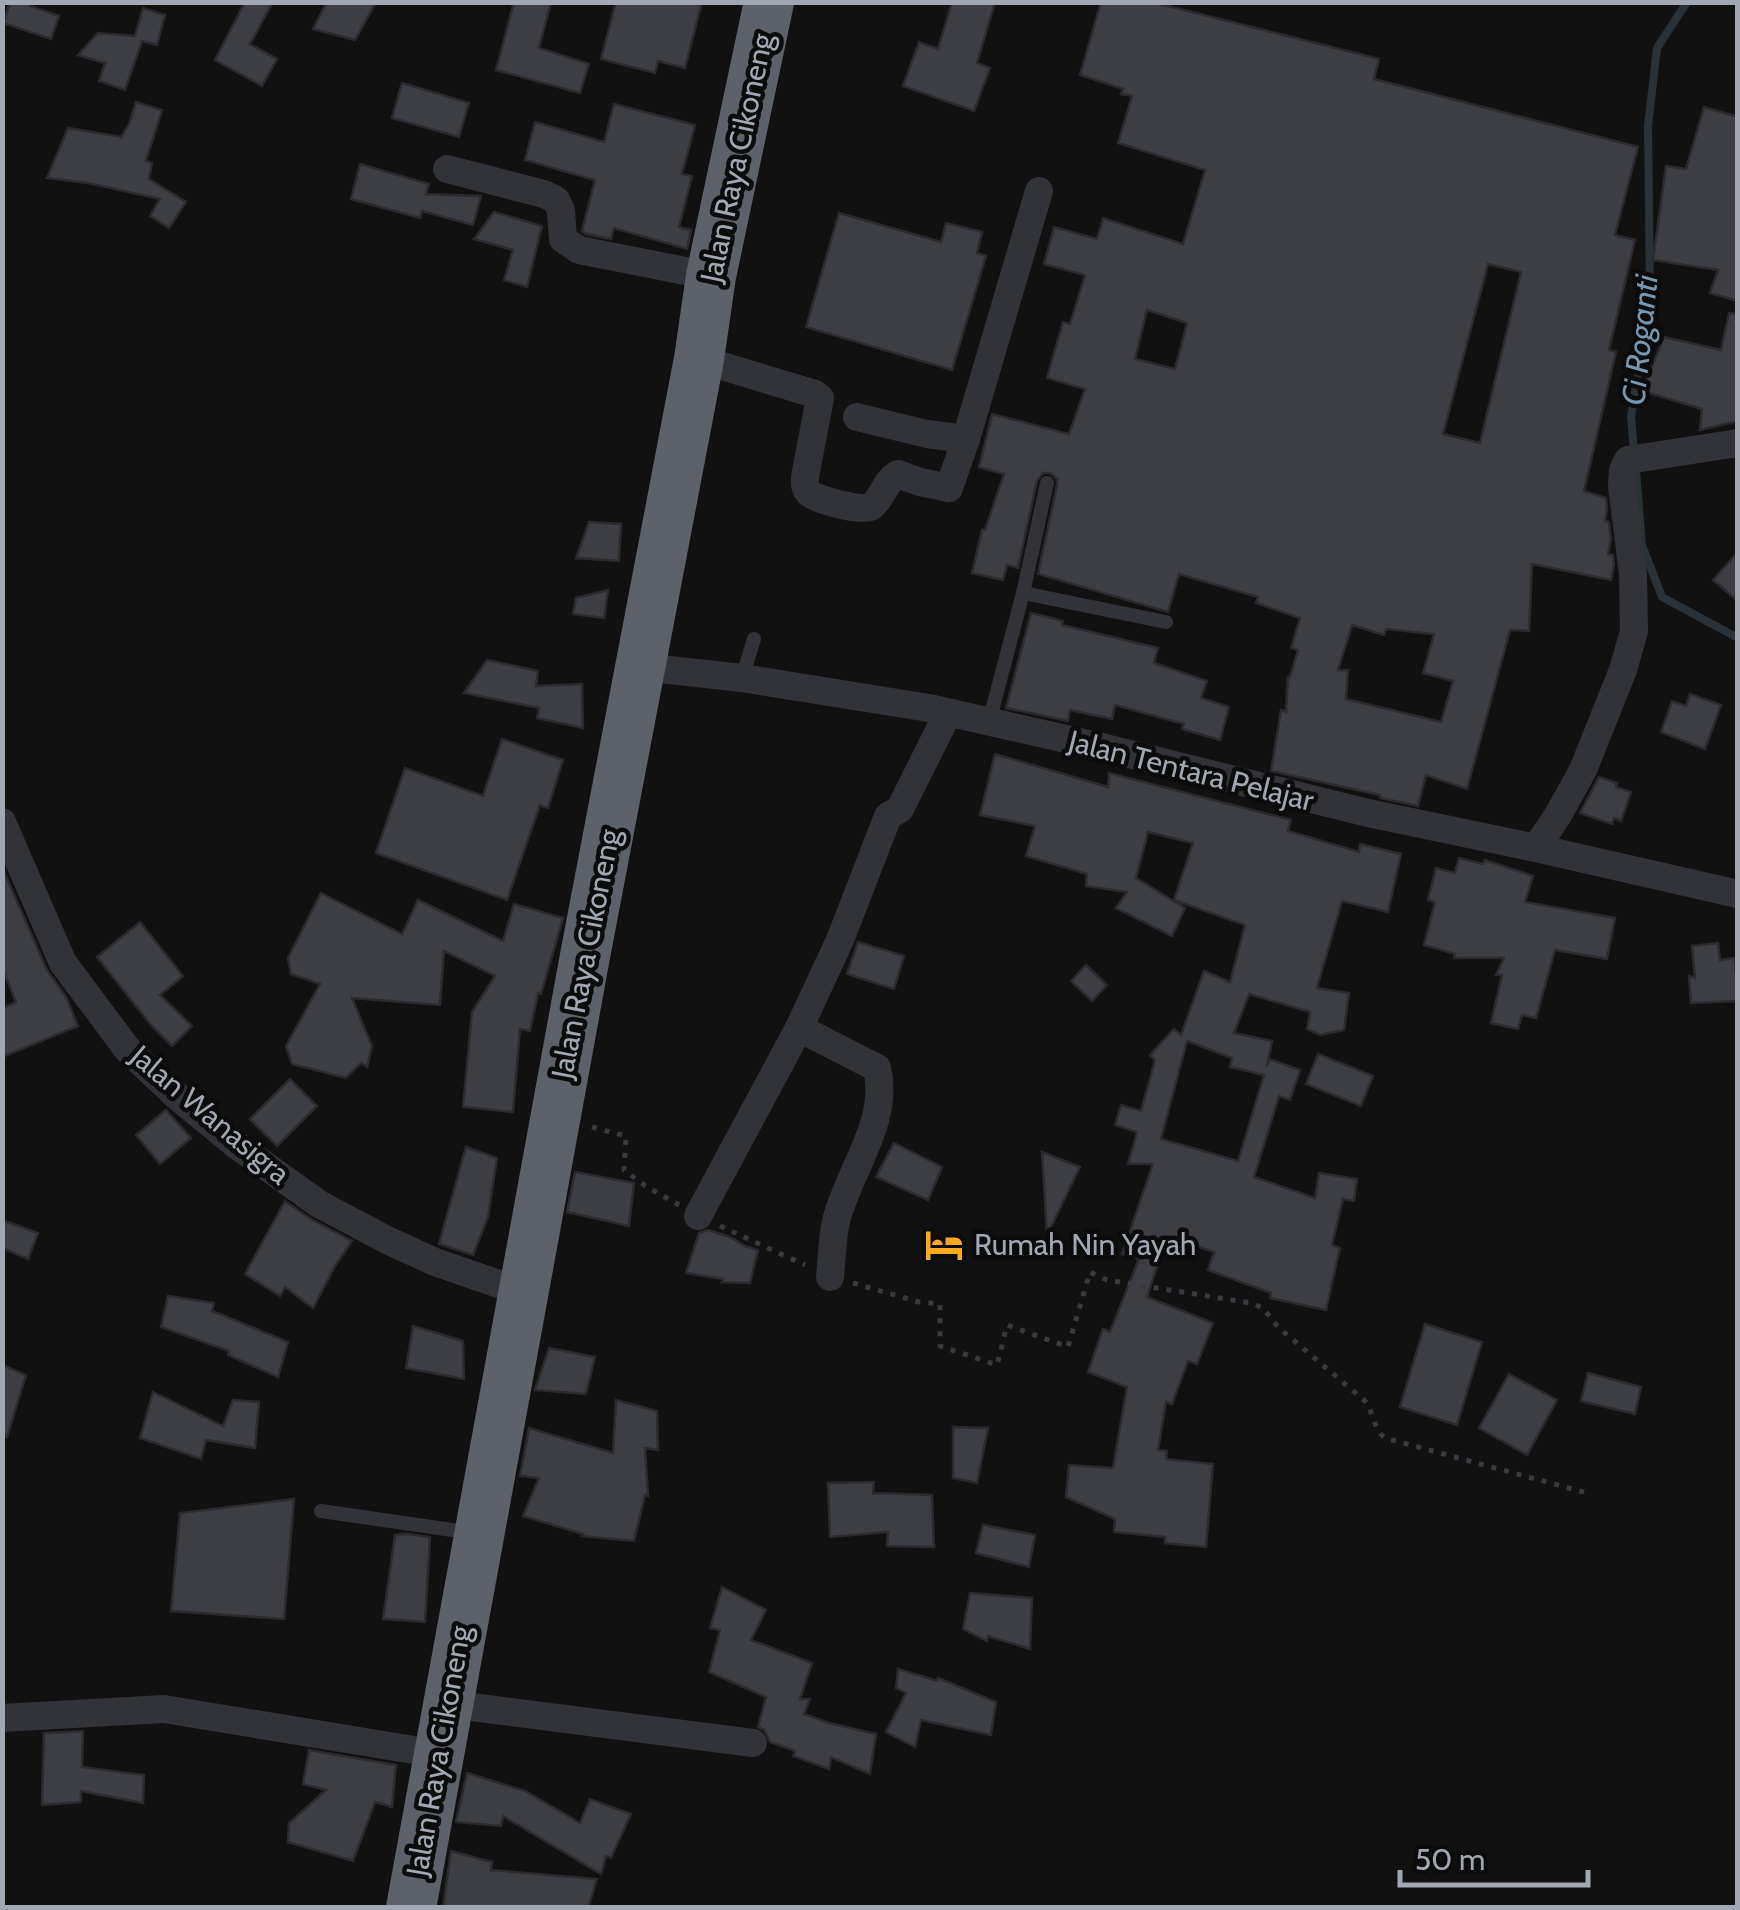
<svg xmlns="http://www.w3.org/2000/svg" width="1740" height="1910" font-family="Cabin,sans-serif">
<rect width="100%" height="100%" fill="#111112"/>
<g fill="none" stroke-linecap="round" stroke-linejoin="round">
<g stroke="#293238" stroke-width="8">
<polyline points="1634,452 1631,417 1650,298 1648,126 1657,48 1687,2"/>
<polyline points="1636,471 1642,545 1662,597 1738,638"/>
</g>
</g>
<g fill="#3d3e43" stroke="#2b2b2f" stroke-width="2.5" fill-rule="evenodd">
<polygon points="10,2 31,2 30,6 59,16 51,39 3,23"/>
<polygon points="245,2 273,2 250,44 277,59 262,86 215,60"/>
<polygon points="327,2 376,2 355,40 313,29"/>
<polygon points="514,2 551,2 539,48 589,64 580,93 496,70"/>
<polygon points="616,2 702,2 685,68 658,61 655,73 601,59"/>
<polygon points="952,2 995,2 977,63 990,68 974,111 903,86 919,42 938,49"/>
<path d="M 1101,2 L 1152,2 L 1379,59 L 1374,79 L 1638,147 L 1615,235 L 1635,240 L 1609,350 L 1616,352 L 1584,491 L 1606,498 L 1607,509 L 1605,521 L 1609,522 L 1611,540 L 1608,554 L 1613,555 L 1614,564 L 1611,580 L 1532,564 L 1529,631 L 1510,630 L 1467,789 L 1426,775 L 1418,806 L 1380,798 L 1380,795 L 1271,771 L 1281,710 L 1286,712 L 1288,677 L 1290,677 L 1298,650 L 1291,648 L 1300,618 L 1256,603 L 1258,597 L 1179,574 L 1168,612 L 1038,574 L 1057,485 L 1057,479 L 1050,473 L 1043,473 L 1037,481 L 1018,568 L 1007,565 L 1003,580 L 972,573 L 982,530 L 985,530 L 1004,474 L 979,467 L 992,414 L 1069,434 L 1085,389 L 1047,378 L 1063,322 L 1070,324 L 1085,275 L 1044,264 L 1054,227 L 1097,239 L 1103,218 L 1183,244 L 1205,170 L 1118,143 L 1132,96 L 1121,94 L 1123,89 L 1080,75 ZM 1488,264 L 1521,272 L 1480,443 L 1443,434 ZM 1147,310 L 1187,323 L 1175,369 L 1135,359 ZM 1352,625 L 1384,635 L 1386,629 L 1434,634 L 1423,673 L 1453,681 L 1441,722 L 1346,699 L 1348,670 L 1338,670 Z"/>
<polygon points="143,8 165,15 157,45 142,41 125,90 99,81 105,63 78,55 98,33 135,36"/>
<polygon points="402,83 469,103 459,137 392,118"/>
<polygon points="136,102 162,110 146,161 152,163 149,179 186,202 169,228 150,216 160,199 88,183 47,178 68,128 121,137 129,124"/>
<polygon points="614,104 695,125 682,174 692,176 679,227 691,230 687,249 614,228 611,239 586,234 582,231 595,180 525,160 535,122 604,142"/>
<polygon points="1704,107 1738,117 1738,301 1710,293 1718,270 1653,260 1666,166 1686,169"/>
<polygon points="360,164 429,184 426,194 481,196 473,225 422,211 420,218 351,199"/>
<polygon points="494,212 542,226 527,287 504,280 513,250 474,239"/>
<polygon points="839,213 941,242 946,223 982,232 977,253 986,256 952,370 806,327"/>
<polygon points="1729,313 1738,314 1738,421 1700,430 1702,409 1642,391 1664,337 1721,350"/>
<polygon points="589,522 621,524 619,561 576,558"/>
<polygon points="1738,552 1738,601 1713,580"/>
<polygon points="608,590 604,618 573,614 576,598"/>
<polygon points="1031,613 1063,621 1062,625 1158,648 1154,663 1207,681 1201,698 1229,707 1220,740 1182,729 1184,724 1115,705 1112,719 1070,710 1068,721 1006,708"/>
<polygon points="487,660 538,671 536,686 582,684 583,728 537,718 539,708 464,693"/>
<polygon points="1690,694 1721,705 1705,749 1661,732 1672,701 1686,706"/>
<polygon points="502,739 563,760 548,808 540,805 507,900 376,853 405,768 483,796"/>
<path d="M 995,754 L 1108,787 L 1109,773 L 1291,820 L 1288,831 L 1359,852 L 1360,844 L 1401,854 L 1388,912 L 1342,901 L 1317,988 L 1349,993 L 1344,1030 L 1320,1035 L 1307,1029 L 1310,1012 L 1249,994 L 1234,1033 L 1272,1041 L 1267,1066 L 1269,1059 L 1300,1070 L 1290,1100 L 1279,1096 L 1254,1177 L 1315,1198 L 1319,1173 L 1357,1179 L 1354,1201 L 1343,1199 L 1332,1245 L 1340,1248 L 1326,1310 L 1270,1298 L 1271,1293 L 1208,1270 L 1214,1252 L 1167,1236 L 1147,1297 L 1213,1323 L 1197,1364 L 1188,1361 L 1172,1404 L 1166,1402 L 1158,1450 L 1167,1451 L 1166,1459 L 1213,1464 L 1206,1547 L 1165,1543 L 1165,1537 L 1114,1532 L 1115,1519 L 1066,1497 L 1069,1465 L 1113,1468 L 1127,1387 L 1088,1372 L 1103,1329 L 1110,1332 L 1139,1259 L 1122,1254 L 1153,1164 L 1128,1164 L 1137,1132 L 1115,1125 L 1121,1105 L 1141,1111 L 1155,1060 L 1150,1055 L 1174,1029 L 1181,1035 L 1204,971 L 1230,982 L 1245,925 L 1174,900 L 1193,843 L 1148,832 L 1136,878 L 1185,908 L 1172,936 L 1116,908 L 1127,892 L 1086,886 L 1087,874 L 1026,856 L 1035,826 L 980,815 ZM 1187,1041 L 1232,1058 L 1230,1067 L 1264,1075 L 1238,1161 L 1161,1139 Z"/>
<polygon points="1599,777 1617,783 1616,787 1631,792 1621,821 1614,818 1612,824 1580,813"/>
<polygon points="1459,858 1483,864 1485,860 1533,876 1525,902 1615,918 1607,959 1555,950 1536,1018 1522,1015 1518,1029 1491,1023 1502,975 1496,975 1504,958 1454,958 1455,954 1424,945 1435,902 1428,900 1436,868 1455,873"/>
<polygon points="2,867 47,970 66,997 78,1026 2,1057 2,1008 16,1002 2,968"/>
<polygon points="321,893 402,934 418,900 503,941 514,904 563,918 541,994 538,993 530,1031 520,1029 513,1112 463,1107 472,1012 495,976 444,951 440,1005 352,998 372,1046 367,1067 361,1063 346,1078 292,1064 286,1046 320,984 291,974 288,958"/>
<polygon points="140,922 183,976 160,995 192,1026 172,1046 151,1025 97,957"/>
<polygon points="858,942 904,956 894,989 847,974"/>
<polygon points="1718,943 1720,960 1734,958 1736,973 1738,973 1738,1001 1691,1003 1689,976 1695,978 1692,946"/>
<polygon points="1086,965 1107,985 1092,1001 1071,981"/>
<polygon points="1318,1054 1373,1076 1361,1106 1306,1084"/>
<polygon points="290,1079 317,1106 277,1146 250,1119"/>
<polygon points="166,1110 191,1138 160,1164 136,1135"/>
<polygon points="894,1143 942,1167 928,1200 876,1177"/>
<polygon points="466,1147 497,1158 488,1217 473,1255 439,1244"/>
<polygon points="1042,1152 1080,1167 1047,1235"/>
<polygon points="575,1172 634,1183 629,1226 567,1212"/>
<polygon points="285,1201 311,1219 352,1241 335,1266 313,1308 285,1287 280,1296 245,1274"/>
<polygon points="2,1220 38,1233 28,1259 2,1248"/>
<polygon points="708,1230 730,1237 745,1246 758,1250 750,1283 722,1282 723,1279 686,1273 699,1233"/>
<polygon points="168,1296 214,1303 212,1311 288,1342 278,1377 228,1355 229,1351 161,1327"/>
<polygon points="1425,1324 1482,1342 1457,1425 1400,1407"/>
<polygon points="413,1326 463,1341 464,1379 406,1368"/>
<polygon points="549,1348 595,1357 586,1394 535,1390"/>
<polygon points="2,1365 26,1375 7,1437 2,1436"/>
<polygon points="1588,1373 1641,1387 1635,1414 1581,1401"/>
<polygon points="1509,1374 1557,1400 1527,1455 1479,1428"/>
<polygon points="153,1392 223,1426 233,1400 259,1402 255,1448 206,1440 201,1459 140,1438"/>
<polygon points="616,1400 657,1411 658,1450 645,1448 648,1496 645,1495 634,1541 582,1536 583,1534 523,1516 539,1478 520,1476 529,1428 613,1453"/>
<polygon points="953,1427 988,1428 977,1483 953,1478"/>
<polygon points="874,1482 873,1493 932,1495 934,1547 887,1546 888,1532 830,1537 828,1483"/>
<polygon points="294,1499 284,1619 171,1611 180,1513"/>
<polygon points="983,1525 1035,1535 1029,1567 976,1553"/>
<polygon points="408,1534 430,1537 425,1622 383,1619 395,1535"/>
<polygon points="722,1587 766,1610 751,1640 812,1663 800,1699 810,1699 804,1714 829,1723 876,1734 870,1774 831,1757 829,1769 793,1756 795,1751 770,1742 764,1730 758,1727 766,1697 709,1672 720,1630 710,1628"/>
<polygon points="970,1593 1032,1598 1030,1649 988,1636 987,1641 963,1629"/>
<polygon points="898,1669 937,1681 938,1678 996,1702 991,1735 921,1720 915,1747 886,1732 906,1693 896,1688"/>
<polygon points="83,1731 82,1767 144,1775 143,1803 81,1791 81,1802 42,1805 44,1733"/>
<polygon points="309,1750 396,1765 392,1807 375,1802 353,1861 288,1842 289,1823 326,1790 303,1784"/>
<polygon points="467,1773 525,1791 580,1823 590,1799 631,1814 611,1858 606,1856 601,1874 503,1816 501,1826 456,1822"/>
<polygon points="451,1851 492,1862 491,1870 597,1879 588,1908 443,1908"/>
</g>
<g fill="none" stroke-linecap="round" stroke-linejoin="round">
<g stroke="#383a3f" stroke-width="5" stroke-dasharray="5 8" stroke-linecap="butt">
<polyline points="592,1127 626,1136 624,1170 647,1187 679,1205"/>
<polyline points="720,1226 805,1265"/>
<path d="M 853,1283 L 919,1302 L 940,1304 L 940,1346 L 997,1365 L 1007,1325 L 1068,1347 L 1090,1272 L 1107,1280 L 1251,1303 L 1263,1308 L 1278,1327 L 1365,1401 C 1374,1412 1373,1429 1385,1438 L 1587,1493"/>
</g>
<g stroke="#323338" stroke-width="14">
<polyline points="1023,593 1166,622"/>
<polyline points="742,678 754,639"/>
<polyline points="989,722 1023,593 1047,483"/>
<polyline points="321,1511 473,1533"/>
</g>
<g stroke="#323338" stroke-width="28">
<polyline points="447,169 544,194 556,200 561,210 563,239 579,250 711,276"/>
<path d="M 699,359 L 815,394 L 820,398 L 805,477 C 805,484 804,487 809,493 C 817,500 865,513 872,506 C 883,497 885,481 898,474 L 920,482 L 949,488 L 966,439 L 927,434 L 857,417"/>
<polyline points="966,439 1039,191"/>
<polyline points="642,667 742,678 929,708 1101,747 1368,813 1536,848 1738,894"/>
<polyline points="2,822 63,963 128,1050 179,1098 235,1144 319,1204 387,1240 435,1262 525,1293"/>
<polyline points="1536,848 1558,815 1583,770 1623,670 1634,631 1633,574 1622,486 1623,470 1628,460 1738,443"/>
<path d="M 799,1028 L 877,1068 C 890,1121 849,1170 836,1221 C 832,1239 832,1258 830,1277"/>
<polyline points="698,1216 799,1028 840,940 888,816 900,809 948,713"/>
<polyline points="448,1704 753,1743"/>
<polyline points="2,1718 164,1709 438,1754"/>
</g>
<polyline stroke="#5d6169" stroke-width="50" points="411,1908 585,956 699,359 711,276 769,2"/>
</g>
<defs>
<g id="hotel-bare" transform="scale(3)"><path d="M-6-4.5h1.5V1H6V5H4.5V3h-9V5H-6ZM-4 0a1.8 1.8 0 1 1 3.6 0ZM.5 0V-2.5h3Q6-2.5 6 0Z" fill="#fbaa20" stroke="#0c0c0d" stroke-width="2.5" paint-order="stroke"/></g>
</defs>
<g fill-rule="evenodd">
<use href="#hotel-bare" x="944" y="1245"/>
</g>
<g text-anchor="middle" stroke-width="9" stroke-linejoin="round" paint-order="stroke">
<g font-size="30" fill="#a1a8b4" stroke="#0c0c0d">
<text transform="translate(737 158) rotate(-78)" y="10">Jalan Raya Cikoneng</text>
<text transform="translate(1191 771) rotate(14)" y="10">Jalan Tentara Pelajar</text>
<text transform="translate(586 954) rotate(-79)" y="10">Jalan Raya Cikoneng</text>
<text transform="translate(210 1115) rotate(40)" y="10">Jalan Wanasigra</text>
<text transform="translate(439 1751) rotate(-80)" y="10">Jalan Raya Cikoneng</text>
</g>
<g font-size="30" fill="#a1a8b4" stroke="#0c0c0d" text-anchor="start">
<text x="974" y="1255">Rumah Nin Yayah</text>
</g>
<g font-size="32" font-style="italic" fill="#7698b2" stroke="#0c0c0d">
<text transform="translate(1640 340) rotate(-84)" y="11">Ci Roganti</text>
</g>
</g>
<rect width="1740" height="1910" fill="none" stroke="#a1a8b4" stroke-width="10"/>
<path d="M1400 1870v15h188v-15" fill="none" stroke="#a1a8b4" stroke-width="5"/>
<text x="1415" y="1870" font-size="30" fill="#a1a8b4" stroke="#0c0c0d" stroke-width="8" paint-order="stroke">50 m</text>
</svg>
